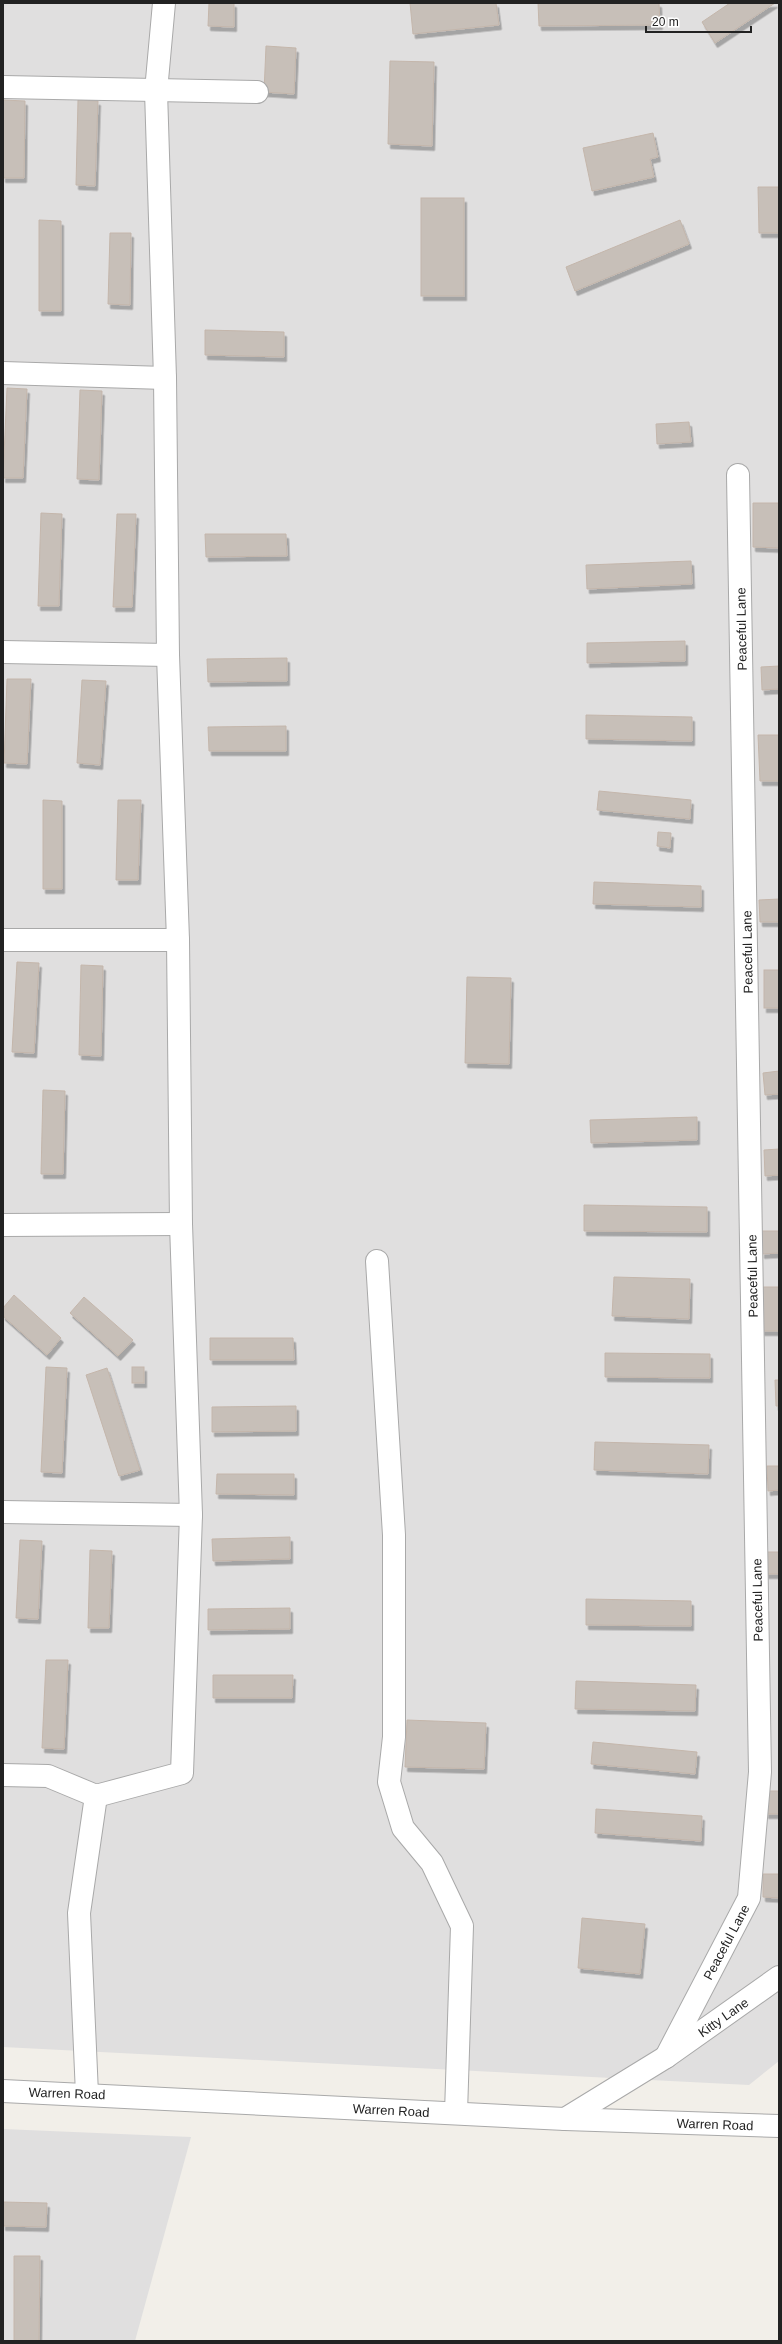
<svg xmlns="http://www.w3.org/2000/svg" width="782" height="2344" font-family="Helvetica,sans-serif">
<defs>
<filter id="shadow"><feDropShadow dx="2.5" dy="4.5" stdDeviation="0" flood-color="#0004"/></filter>
</defs>
<rect width="100%" height="100%" fill="#f2efe9"/>
<g fill="#e0dfdf">
<polygon points="3,3 779,3 779,2061 749,2085 3,2047"/>
<polygon points="3,2129 191,2137 135,2341 3,2341"/>
</g>
<g fill="#c7bfb8" stroke="#c4b6ab" filter="url(#shadow)">
<polygon points="209,3 234,3 234,27 208,26"/>
<polygon points="410,3 496,3 499,25 413,34"/>
<polygon points="538,3 659,3 660,25 539,26"/>
<polygon points="730,3 775,3 715,43 702,22"/>
<polygon points="266,46 296,48 294,94 264,92"/>
<polygon points="390,61 434,62 432,146 388,144"/>
<polygon points="3,100 25,101 24,178 3,178"/>
<polygon points="78,100 98,101 95,186 76,185"/>
<polygon points="653,133 658,157 650,159 654,177 592,191 583,148"/>
<polygon points="758,187 779,187 779,233 759,233"/>
<rect x="421" y="198" width="43" height="98"/>
<polygon points="39,220 61,221 61,311 39,311"/>
<polygon points="680,220 689,244 575,291 566,267"/>
<polygon points="110,233 131,233 130,305 108,304"/>
<polygon points="205,330 284,332 284,357 205,355"/>
<polygon points="7,388 27,389 23,478 3,478"/>
<polygon points="80,390 102,391 99,480 77,479"/>
<polygon points="689,422 691,442 657,444 656,424"/>
<polygon points="753,503 779,503 779,548 753,547"/>
<polygon points="41,513 62,514 59,606 38,606"/>
<polygon points="117,514 136,514 132,607 113,607"/>
<polygon points="205,534 286,534 287,556 206,557"/>
<polygon points="691,561 692,584 587,589 586,565"/>
<polygon points="685,641 685,661 587,663 587,643"/>
<polygon points="287,658 287,681 208,682 207,659"/>
<polygon points="779,666 779,689 762,690 761,667"/>
<polygon points="7,679 31,679 27,764 4,763"/>
<polygon points="82,680 106,681 100,765 77,763"/>
<polygon points="586,715 692,717 692,741 586,739"/>
<polygon points="286,726 286,751 209,751 208,727"/>
<polygon points="758,735 779,735 779,781 760,781"/>
<polygon points="599,791 691,800 690,819 597,810"/>
<polygon points="43,800 62,801 62,889 43,889"/>
<polygon points="118,800 141,800 138,880 116,880"/>
<polygon points="658,832 671,833 670,848 657,846"/>
<polygon points="594,882 701,886 701,907 593,904"/>
<polygon points="779,899 779,922 760,922 759,900"/>
<polygon points="17,962 39,963 34,1053 12,1052"/>
<polygon points="81,965 103,966 101,1056 79,1055"/>
<rect x="764" y="970" width="15" height="38"/>
<polygon points="467,977 511,978 509,1064 465,1063"/>
<polygon points="779,1071 779,1094 765,1095 763,1073"/>
<polygon points="43,1090 65,1091 63,1174 41,1174"/>
<polygon points="697,1117 697,1140 591,1143 590,1120"/>
<polygon points="779,1149 779,1175 765,1176 764,1150"/>
<polygon points="584,1205 707,1207 707,1232 584,1231"/>
<polygon points="762,1231 779,1231 779,1253 762,1254"/>
<polygon points="614,1277 690,1279 689,1319 612,1316"/>
<polygon points="763,1287 779,1287 779,1331 762,1331"/>
<polygon points="14,1295 61,1338 47,1355 3,1316 3,1308"/>
<polygon points="84,1297 133,1340 118,1356 70,1313"/>
<polygon points="210,1338 293,1338 294,1360 210,1360"/>
<polygon points="605,1353 710,1354 710,1378 605,1377"/>
<polygon points="46,1367 67,1368 62,1473 41,1472"/>
<rect x="132" y="1367" width="12" height="16"/>
<polygon points="107,1368 140,1470 119,1476 86,1375"/>
<polygon points="775,1380 779,1380 779,1406 776,1406"/>
<polygon points="296,1406 296,1431 212,1432 212,1407"/>
<polygon points="595,1442 709,1445 708,1474 594,1470"/>
<polygon points="767,1466 779,1466 779,1490 768,1491"/>
<polygon points="217,1474 294,1474 294,1495 216,1494"/>
<polygon points="290,1537 290,1559 213,1561 212,1539"/>
<polygon points="20,1540 42,1541 38,1619 16,1618"/>
<polygon points="90,1550 112,1551 109,1628 88,1628"/>
<rect x="766" y="1552" width="13" height="22"/>
<polygon points="586,1599 691,1601 691,1626 586,1625"/>
<polygon points="290,1608 290,1629 208,1630 208,1609"/>
<polygon points="46,1660 68,1660 64,1749 42,1748"/>
<polygon points="213,1675 293,1675 292,1698 213,1698"/>
<polygon points="576,1681 696,1685 695,1711 575,1709"/>
<polygon points="407,1720 486,1723 484,1769 405,1767"/>
<polygon points="593,1742 697,1752 695,1774 591,1764"/>
<polygon points="767,1791 779,1791 779,1814 766,1814"/>
<polygon points="596,1809 702,1816 701,1841 595,1833"/>
<polygon points="763,1874 779,1874 779,1898 763,1897"/>
<polygon points="582,1918 645,1924 640,1974 578,1968"/>
<polygon points="3,2202 47,2203 46,2227 3,2226"/>
<polygon points="14,2256 40,2256 39,2341 14,2341"/>
</g>
<g fill="none" stroke-linecap="round" stroke-linejoin="round">
<g stroke="#a9a9a9" stroke-width="24">
<g id="street">
<polyline points="3,87 257,92"/>
<polyline points="3,373 165,378"/>
<polyline points="3,652 168,655"/>
<polyline points="3,940 178,940"/>
<polyline points="3,1225 181,1224"/>
<polyline points="377,1261 394,1535 394,1737 389,1782 403,1828 432,1863 462,1926 456,2113"/>
<polyline points="3,1512 191,1515"/>
<polyline points="3,1775 48,1776 96,1796 182,1773 191,1515 181,1224 178,940 168,655 165,378 156,91 164,3"/>
<polyline points="666,2057 749,1898 760,1772 738,475"/>
<polyline points="3,2091 565,2119 779,2126"/>
<polyline points="87,2094 79,1913 96,1796"/>
<polyline points="565,2119 666,2057 779,1977"/>
</g>
</g>
<use href="#street" stroke="#fff" stroke-width="22"/>
</g>
<g text-anchor="middle" stroke-width="4" stroke-linejoin="round" paint-order="stroke">
<g font-size="13" fill="#222" stroke="#fff">
<text transform="translate(741 629) rotate(-91)" y="5">Peaceful Lane</text>
<text transform="translate(747 952) rotate(-91)" y="5">Peaceful Lane</text>
<text transform="translate(752 1276) rotate(-91)" y="5">Peaceful Lane</text>
<text transform="translate(757 1600) rotate(-91)" y="5">Peaceful Lane</text>
<text transform="translate(726 1942) rotate(-62)" y="5">Peaceful Lane</text>
<text transform="translate(723 2017) rotate(-35)" y="5">Kitty Lane</text>
<text transform="translate(67 2093) rotate(2)" y="5">Warren Road</text>
<text transform="translate(391 2110) rotate(3)" y="5">Warren Road</text>
<text transform="translate(715 2124) rotate(2)" y="5">Warren Road</text>
</g>
</g>
<rect width="782" height="2344" fill="none" stroke="#222222" stroke-width="8"/>
<path d="M646 26v6h105v-6" fill="none" stroke="#222222" stroke-width="2"/>
<text x="652" y="26" font-size="12" fill="#222222" stroke="#ffffff" stroke-width="3" paint-order="stroke">20 m</text>
</svg>
